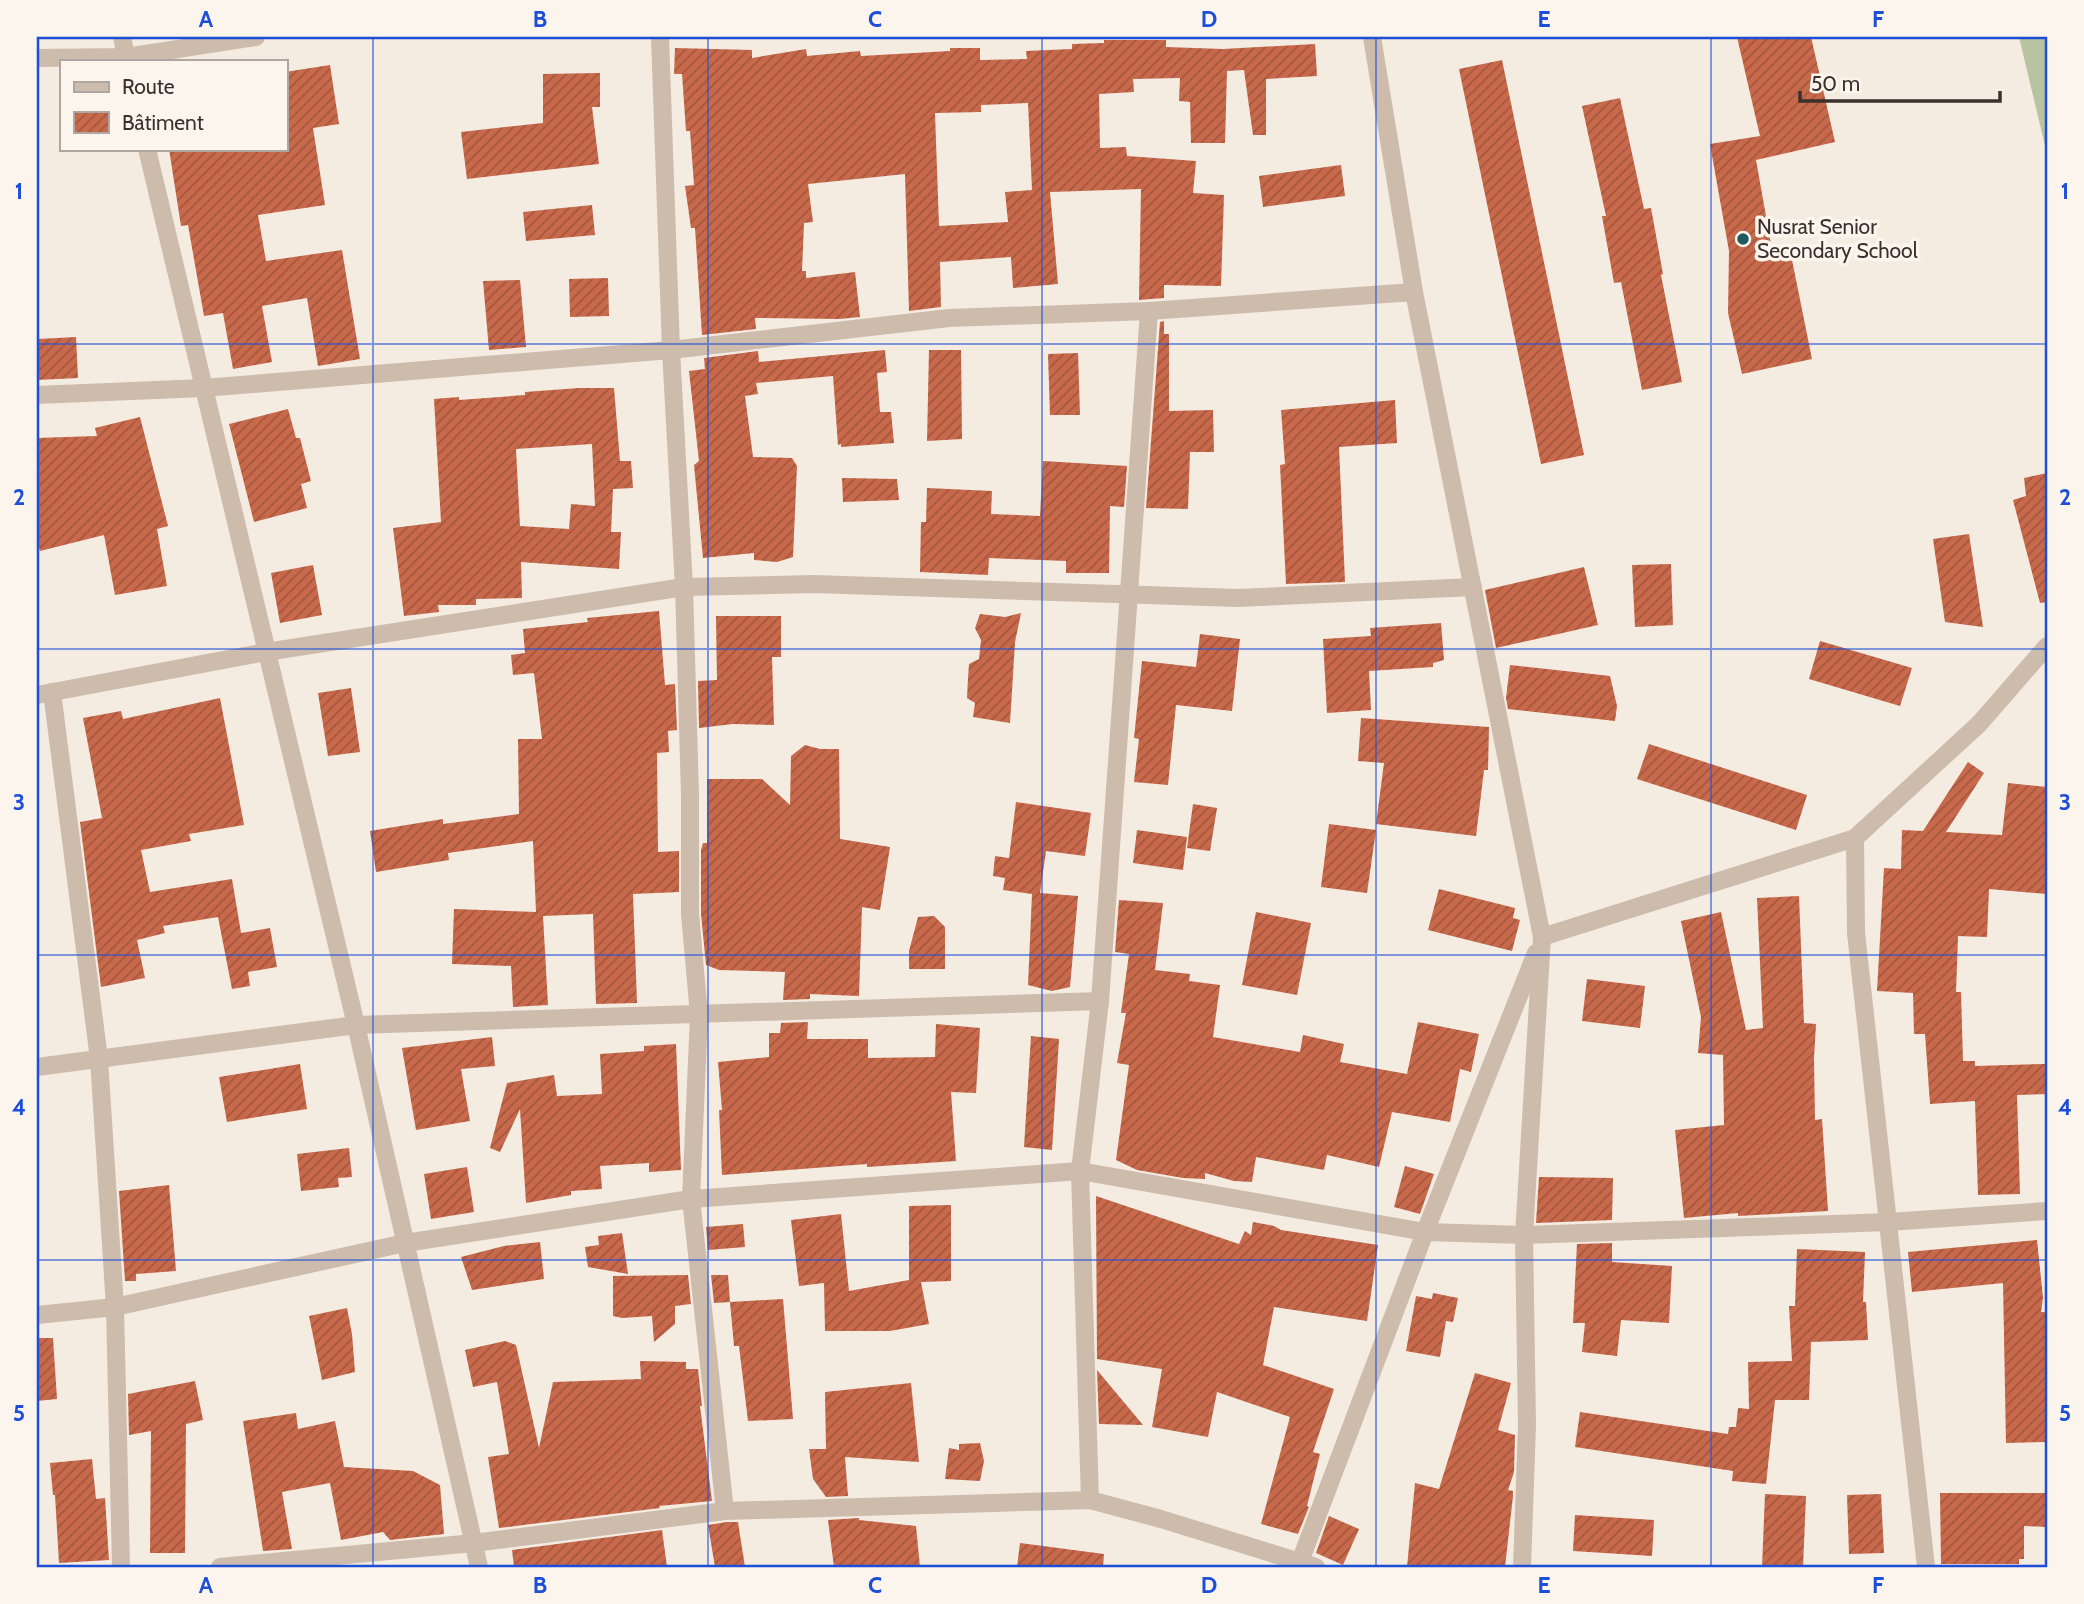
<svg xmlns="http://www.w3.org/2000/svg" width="2084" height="1604" font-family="Cabin,sans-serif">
<defs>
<pattern id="building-hatch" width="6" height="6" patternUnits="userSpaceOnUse" patternTransform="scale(1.75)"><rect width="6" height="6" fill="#c8694b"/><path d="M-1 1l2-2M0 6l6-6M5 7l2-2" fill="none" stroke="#a4573f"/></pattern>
</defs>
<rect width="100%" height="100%" fill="#f4ebe1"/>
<polygon fill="#b8c4a0" points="2019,37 2047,37 2047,154"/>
<g fill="url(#building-hatch)" fill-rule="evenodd">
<polygon points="1737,37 1811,37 1835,142 1756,160 1772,250 1790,250 1812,359 1742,374 1728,313 1729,251 1710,144 1760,136"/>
<path d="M 1104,40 L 1166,40 L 1166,47 L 1223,49 L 1315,44 L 1317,76 L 1266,79 L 1266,135 L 1253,135 L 1244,70 L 1227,71 L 1225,143 L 1191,143 L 1190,102 L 1179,101 L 1180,78 L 1133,79 L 1134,92 L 1099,94 L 1100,148 L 1126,147 L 1127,156 L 1196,161 L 1193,193 L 1224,195 L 1221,286 L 1164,285 L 1164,298 L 1139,300 L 1141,189 L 1050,192 L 1058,284 L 1013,288 L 1011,257 L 940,262 L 941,307 L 909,311 L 905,174 L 808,184 L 813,222 L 804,223 L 802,271 L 806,271 L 806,278 L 855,272 L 860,317 L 839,319 L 755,318 L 756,329 L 702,335 L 695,228 L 691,228 L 685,186 L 694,185 L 690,131 L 686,131 L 682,74 L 674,74 L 675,48 L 752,50 L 752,58 L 806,49 L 807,56 L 860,51 L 861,56 L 950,51 L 950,48 L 980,48 L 980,60 L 1027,59 L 1026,51 L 1072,49 L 1072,44 L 1104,43 ZM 1028,103 L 1032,190 L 1005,192 L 1008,222 L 939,226 L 935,113 L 981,112 L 981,105 Z"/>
<polygon points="1502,60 1584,455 1541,464 1459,69"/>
<polygon points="330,65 339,124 313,128 325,205 258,215 266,261 342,250 360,359 318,366 307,298 262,306 272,362 233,369 223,313 204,316 188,225 181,226 169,149 285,149 285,72"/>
<polygon points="600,73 600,107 592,107 599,164 467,179 461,132 543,123 543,74"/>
<polygon points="1620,98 1644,209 1651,208 1663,274 1661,275 1682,382 1642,390 1621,282 1614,283 1602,216 1606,216 1582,106"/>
<polygon points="1341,165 1345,196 1263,207 1259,176"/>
<polygon points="592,205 595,235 526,241 523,212"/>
<polygon points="608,278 609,316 570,317 569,279"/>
<polygon points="520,280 526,347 489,350 483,281"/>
<polygon points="1164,321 1164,334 1169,334 1169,411 1213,410 1214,452 1190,452 1188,509 1146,508 1160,322"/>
<polygon points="76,337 78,378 37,380 37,339"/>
<polygon points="885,350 887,372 877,373 880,412 891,412 894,443 841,447 841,444 838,445 833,376 756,383 758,394 745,396 753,457 792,458 797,466 793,557 777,562 754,560 754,553 703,558 694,465 699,461 689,371 705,369 704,358 758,351 759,362"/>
<polygon points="929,350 961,350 962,439 927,441"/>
<polygon points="1078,353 1080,415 1050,415 1048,354"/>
<path d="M 579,388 L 614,388 L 620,461 L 631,461 L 633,488 L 613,489 L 611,532 L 621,532 L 619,569 L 521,562 L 522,598 L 476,599 L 476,605 L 438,605 L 439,612 L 404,616 L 393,528 L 441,522 L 434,399 L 459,397 L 459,400 L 525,395 L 525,392 ZM 592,444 L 595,506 L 571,504 L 569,529 L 520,526 L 516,449 Z"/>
<polygon points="1395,400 1397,443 1339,447 1345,582 1286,584 1280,465 1285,464 1281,410"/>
<polygon points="288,409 296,438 300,438 311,481 301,484 307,508 254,522 229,424"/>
<polygon points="140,417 168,526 157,529 167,586 115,595 104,535 40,551 37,539 37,438 97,436 95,428"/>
<polygon points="1043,461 1127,466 1124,507 1110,506 1109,573 1066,573 1066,561 989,558 988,575 920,572 921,522 926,522 927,488 992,491 991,514 1040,516"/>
<polygon points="2047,473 2047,602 2040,603 2013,500 2026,496 2024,478"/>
<polygon points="842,478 897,479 899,500 843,502"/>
<polygon points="1969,534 1983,627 1945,622 1933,539"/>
<polygon points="1671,564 1673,625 1635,627 1632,565"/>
<polygon points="313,565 322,615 280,623 271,573"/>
<polygon points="1584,567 1598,625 1496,648 1485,590"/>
<polygon points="659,611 665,685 675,684 677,730 668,731 669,752 657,753 658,852 679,851 679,892 633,894 637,1003 596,1004 593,914 543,916 548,1005 513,1007 511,966 452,964 454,909 536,912 533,841 448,853 449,860 376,872 370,831 443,819 443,824 519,814 518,739 542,739 534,673 513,675 511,655 525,653 523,629 588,622 587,618"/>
<polygon points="1021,613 1015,642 1010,723 973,717 975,703 967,698 968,678 969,664 979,659 981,640 975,628 980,614 1005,617"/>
<polygon points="716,616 781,616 781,657 772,657 774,725 733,724 699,728 698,681 717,680"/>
<polygon points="1441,623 1444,660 1433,663 1433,667 1369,671 1371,710 1327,713 1323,639 1371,636 1370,628"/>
<polygon points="1200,634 1240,639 1232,711 1176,705 1168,785 1134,782 1139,739 1134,738 1142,661 1196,667"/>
<polygon points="1820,641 1912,668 1900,706 1809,679"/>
<polygon points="1510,665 1610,676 1617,706 1615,721 1508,709 1506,698"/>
<polygon points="351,688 360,752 328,756 318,693"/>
<polygon points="220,698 244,825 189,834 191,841 141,850 150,892 232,879 241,933 270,928 277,967 248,972 250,986 232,989 218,917 163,926 165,933 137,940 145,978 101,987 80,822 102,818 83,718 121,711 123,719"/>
<polygon points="1361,718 1489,727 1488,770 1484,770 1476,836 1376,824 1384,763 1358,761"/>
<polygon points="1649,744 1807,795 1796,830 1637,779"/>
<polygon points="805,745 820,749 839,749 840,839 890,847 880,910 862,907 859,996 810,994 810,999 783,1000 785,972 719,970 706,965 701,914 701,850 703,843 707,843 707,779 762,779 790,805 791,756"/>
<polygon points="1968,762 1984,773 1946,832 2002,835 2008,783 2047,787 2047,894 1989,889 1987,937 1958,936 1956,992 1961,992 1963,1061 1975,1061 1975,1066 2045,1064 2045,1074 2047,1074 2047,1094 2017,1095 2020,1194 1978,1195 1975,1101 1930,1104 1925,1034 1914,1034 1913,993 1877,991 1884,868 1901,869 1902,830 1923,831"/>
<polygon points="1016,802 1091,813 1085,856 1046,851 1040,893 1078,896 1070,987 1052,991 1028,985 1032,894 1003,890 1005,878 993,876 995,856 1009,858"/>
<polygon points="1193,804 1217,808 1210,851 1187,848"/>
<polygon points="1329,824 1376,830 1367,893 1321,887"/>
<polygon points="1137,830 1187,837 1183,870 1133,863"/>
<polygon points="1439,889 1515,908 1513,918 1520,920 1512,951 1428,930"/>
<polygon points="1799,896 1804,1023 1816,1024 1814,1058 1815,1120 1822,1119 1828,1211 1738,1216 1738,1213 1684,1218 1675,1130 1724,1125 1723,1055 1698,1053 1701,1017 1681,921 1721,912 1746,1030 1763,1028 1757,898"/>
<polygon points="1119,900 1163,903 1155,970 1190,974 1189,981 1220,985 1213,1037 1300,1052 1303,1035 1344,1044 1340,1062 1407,1074 1418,1022 1479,1034 1471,1072 1460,1069 1450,1122 1392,1112 1379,1167 1327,1155 1324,1170 1256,1157 1252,1182 1234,1181 1205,1173 1205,1179 1183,1178 1137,1170 1116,1160 1129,1065 1117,1063 1126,1013 1121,1013 1129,954 1115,952"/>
<polygon points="1256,912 1311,923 1297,995 1242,985"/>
<polygon points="934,916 945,927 945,969 909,969 909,951 918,917"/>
<polygon points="1587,979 1645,986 1640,1028 1582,1021"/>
<polygon points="808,1022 807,1039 868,1039 868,1058 935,1057 936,1024 980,1028 976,1093 951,1092 956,1161 867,1167 867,1164 722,1175 719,1110 722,1110 718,1062 769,1057 769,1033 780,1033 781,1023"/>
<polygon points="1031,1036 1059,1039 1052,1150 1024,1147"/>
<polygon points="492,1037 495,1066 461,1069 470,1121 416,1130 402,1048"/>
<polygon points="676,1044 681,1170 649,1172 649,1163 600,1166 602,1189 571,1191 571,1195 526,1203 520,1109 500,1152 490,1148 507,1083 554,1075 557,1096 602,1094 600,1054 644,1051 644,1046"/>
<polygon points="300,1064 307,1109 227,1122 219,1077"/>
<polygon points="349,1148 352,1177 338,1178 339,1187 301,1191 297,1154"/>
<polygon points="1405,1166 1434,1174 1420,1214 1394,1207"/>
<polygon points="467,1167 474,1212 431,1219 424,1174"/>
<polygon points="1539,1177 1613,1178 1612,1220 1536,1223"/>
<polygon points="169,1185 176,1271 136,1274 136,1281 125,1281 119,1191"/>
<polygon points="1096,1196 1239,1244 1245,1231 1251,1235 1253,1222 1274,1226 1281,1230 1378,1245 1367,1321 1274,1307 1263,1365 1334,1389 1313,1452 1320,1454 1307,1506 1309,1507 1298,1534 1261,1524 1290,1417 1217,1392 1208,1437 1152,1427 1162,1369 1097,1359"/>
<polygon points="951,1205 951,1281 921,1282 929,1324 890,1331 825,1331 824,1283 799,1286 791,1220 841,1214 849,1291 909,1280 909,1206"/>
<polygon points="743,1224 745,1247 708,1250 706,1227"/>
<polygon points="622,1233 628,1274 588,1267 585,1247 599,1245 598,1236"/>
<polygon points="2037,1240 2043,1298 2041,1312 2046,1312 2047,1334 2047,1442 2006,1443 2003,1283 1912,1292 1908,1252"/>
<polygon points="540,1242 544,1279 472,1290 461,1257 504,1246"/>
<polygon points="1612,1243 1612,1262 1672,1266 1669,1323 1621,1320 1617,1356 1582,1352 1585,1323 1573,1323 1577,1244"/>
<polygon points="1797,1249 1865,1252 1863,1302 1866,1302 1868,1340 1811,1342 1809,1400 1775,1400 1766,1484 1732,1481 1733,1471 1575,1447 1580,1412 1728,1434 1729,1427 1736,1427 1738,1408 1749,1409 1748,1362 1792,1361 1789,1306 1795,1306"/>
<polygon points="688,1275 691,1304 675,1306 675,1324 654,1342 652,1316 622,1318 613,1316 613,1276"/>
<polygon points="711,1275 728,1275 730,1302 714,1303"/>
<polygon points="1433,1293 1458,1298 1453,1322 1446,1321 1440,1357 1406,1351 1416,1296 1432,1299"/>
<polygon points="783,1299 793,1419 748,1421 739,1346 734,1346 730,1302"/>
<polygon points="347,1308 352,1334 355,1372 322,1380 309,1316"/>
<polygon points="37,1338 53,1338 57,1399 37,1401"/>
<polygon points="505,1341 516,1345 539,1448 553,1382 641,1379 640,1361 686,1362 686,1369 698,1369 702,1406 700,1406 712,1501 659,1506 660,1508 499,1528 488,1457 509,1454 497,1382 473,1387 465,1350"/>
<polygon points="1097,1370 1143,1425 1099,1424"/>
<polygon points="1475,1373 1511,1383 1498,1430 1515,1435 1514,1472 1508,1490 1513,1491 1513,1496 1505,1567 1407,1567 1415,1483 1439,1489"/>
<polygon points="195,1381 203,1420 186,1424 185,1553 150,1553 151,1431 129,1435 128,1394"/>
<polygon points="911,1383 919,1462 845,1457 848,1496 826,1497 813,1479 809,1449 826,1449 825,1392"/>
<polygon points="296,1413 298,1429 335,1421 344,1467 413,1471 440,1485 444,1534 390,1540 383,1532 341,1540 330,1483 282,1492 292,1549 263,1551 243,1421"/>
<polygon points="980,1443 984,1461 980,1481 945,1479 949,1448 959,1450 959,1444"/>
<polygon points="92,1459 96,1499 105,1498 109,1560 59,1563 55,1495 53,1495 50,1463"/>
<polygon points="1940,1493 2047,1493 2047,1527 2024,1526 2024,1559 2019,1559 2019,1564 1941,1564"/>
<polygon points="1765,1494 1806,1496 1803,1567 1762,1567"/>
<polygon points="1881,1494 1884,1553 1849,1554 1847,1495"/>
<polygon points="1575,1515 1654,1520 1652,1556 1573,1551"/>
<polygon points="1329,1516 1359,1529 1343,1565 1316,1553"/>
<polygon points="859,1518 859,1520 916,1526 920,1567 834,1567 828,1520"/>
<polygon points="727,1522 738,1522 745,1567 715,1567 708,1525"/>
<polygon points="662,1530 667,1567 514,1567 512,1550"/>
<polygon points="1020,1543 1104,1554 1103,1567 1017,1567"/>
</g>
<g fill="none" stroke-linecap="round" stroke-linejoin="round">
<g stroke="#cdbbac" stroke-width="18">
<polyline points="122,37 127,61"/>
<polyline points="660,37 671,350 684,587 690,795 690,914 699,1015 691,1199 725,1511"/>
<polyline points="1372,37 1414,292 1542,937 1524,1235 1527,1425 1522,1567"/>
<polyline points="37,58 126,57 256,37"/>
<polyline points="147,149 356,1025 479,1567"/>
<polyline points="37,395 203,388 671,350 949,318 1149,311 1414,292"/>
<polyline points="52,692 99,1059 115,1307 121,1567"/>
<polyline points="37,695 266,652 684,587 814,584 1238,598 1473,587"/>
<polyline points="1855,838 1856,933 1926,1567"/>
<polyline points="1542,937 1855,838 1979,724 2047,646"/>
<polyline points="37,1067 356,1025 1100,1001"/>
<polyline points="37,1315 115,1307 405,1243 691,1199 1080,1171 1425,1232 1524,1235 1889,1222 2047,1211"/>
<polyline points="1090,1500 1080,1171 1100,1001 1149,311"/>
<polyline points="220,1567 474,1543 725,1511 1090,1500 1161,1519 1316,1567"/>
<polyline points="1298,1567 1425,1232 1536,953"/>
</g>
</g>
<path fill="none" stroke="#1d4ed8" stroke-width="2" stroke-opacity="0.55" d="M 373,37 L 373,1567M 708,37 L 708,1567M 1042,37 L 1042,1567M 1376,37 L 1376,1567M 1711,37 L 1711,1567M 37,344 L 2047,344M 37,649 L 2047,649M 37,955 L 2047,955M 37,1260 L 2047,1260"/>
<circle fill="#1f5a5e" stroke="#fbf5ee" stroke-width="2.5" cx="1743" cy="239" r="7"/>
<g text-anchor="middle" stroke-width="7" stroke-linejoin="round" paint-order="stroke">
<g font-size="21" fill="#3b302b" stroke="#fbf5ee" text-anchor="start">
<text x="1757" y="234">Nusrat Senior<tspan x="1757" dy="24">Secondary School</tspan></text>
</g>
</g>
<rect width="2084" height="1604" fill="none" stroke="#fbf5ee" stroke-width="77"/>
<rect x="60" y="60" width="228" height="91" fill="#fbf5ee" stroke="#aea6a0" stroke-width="2"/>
<rect x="74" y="82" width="35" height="10" fill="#cdbbac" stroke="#aea6a0" stroke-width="2"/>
<text x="122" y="94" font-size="21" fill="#3b302b">Route</text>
<rect x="74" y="112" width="35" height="21" fill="url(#building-hatch)" stroke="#aea6a0" stroke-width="2"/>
<text x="122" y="130" font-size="21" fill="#3b302b">Bâtiment</text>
<path d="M1800 91v10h200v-10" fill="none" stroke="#3b302b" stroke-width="3.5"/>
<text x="1811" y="91" font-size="21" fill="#3b302b" stroke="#fbf5ee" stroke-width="5" paint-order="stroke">50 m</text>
<rect x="38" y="38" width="2008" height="1528" fill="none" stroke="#1d4ed8" stroke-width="2.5"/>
<g font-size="23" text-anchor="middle" font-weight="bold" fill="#1d4ed8">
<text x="206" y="27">A</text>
<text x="540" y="27">B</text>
<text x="875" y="27">C</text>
<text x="1209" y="27">D</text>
<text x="1544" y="27">E</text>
<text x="1878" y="27">F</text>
<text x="19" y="199">1</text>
<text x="2065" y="199">1</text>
<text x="19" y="505">2</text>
<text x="2065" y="505">2</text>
<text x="19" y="810">3</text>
<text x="2065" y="810">3</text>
<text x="19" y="1115">4</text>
<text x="2065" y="1115">4</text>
<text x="19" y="1421">5</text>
<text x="2065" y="1421">5</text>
<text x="206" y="1593">A</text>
<text x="540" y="1593">B</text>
<text x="875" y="1593">C</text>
<text x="1209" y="1593">D</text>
<text x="1544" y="1593">E</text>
<text x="1878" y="1593">F</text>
</g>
</svg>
